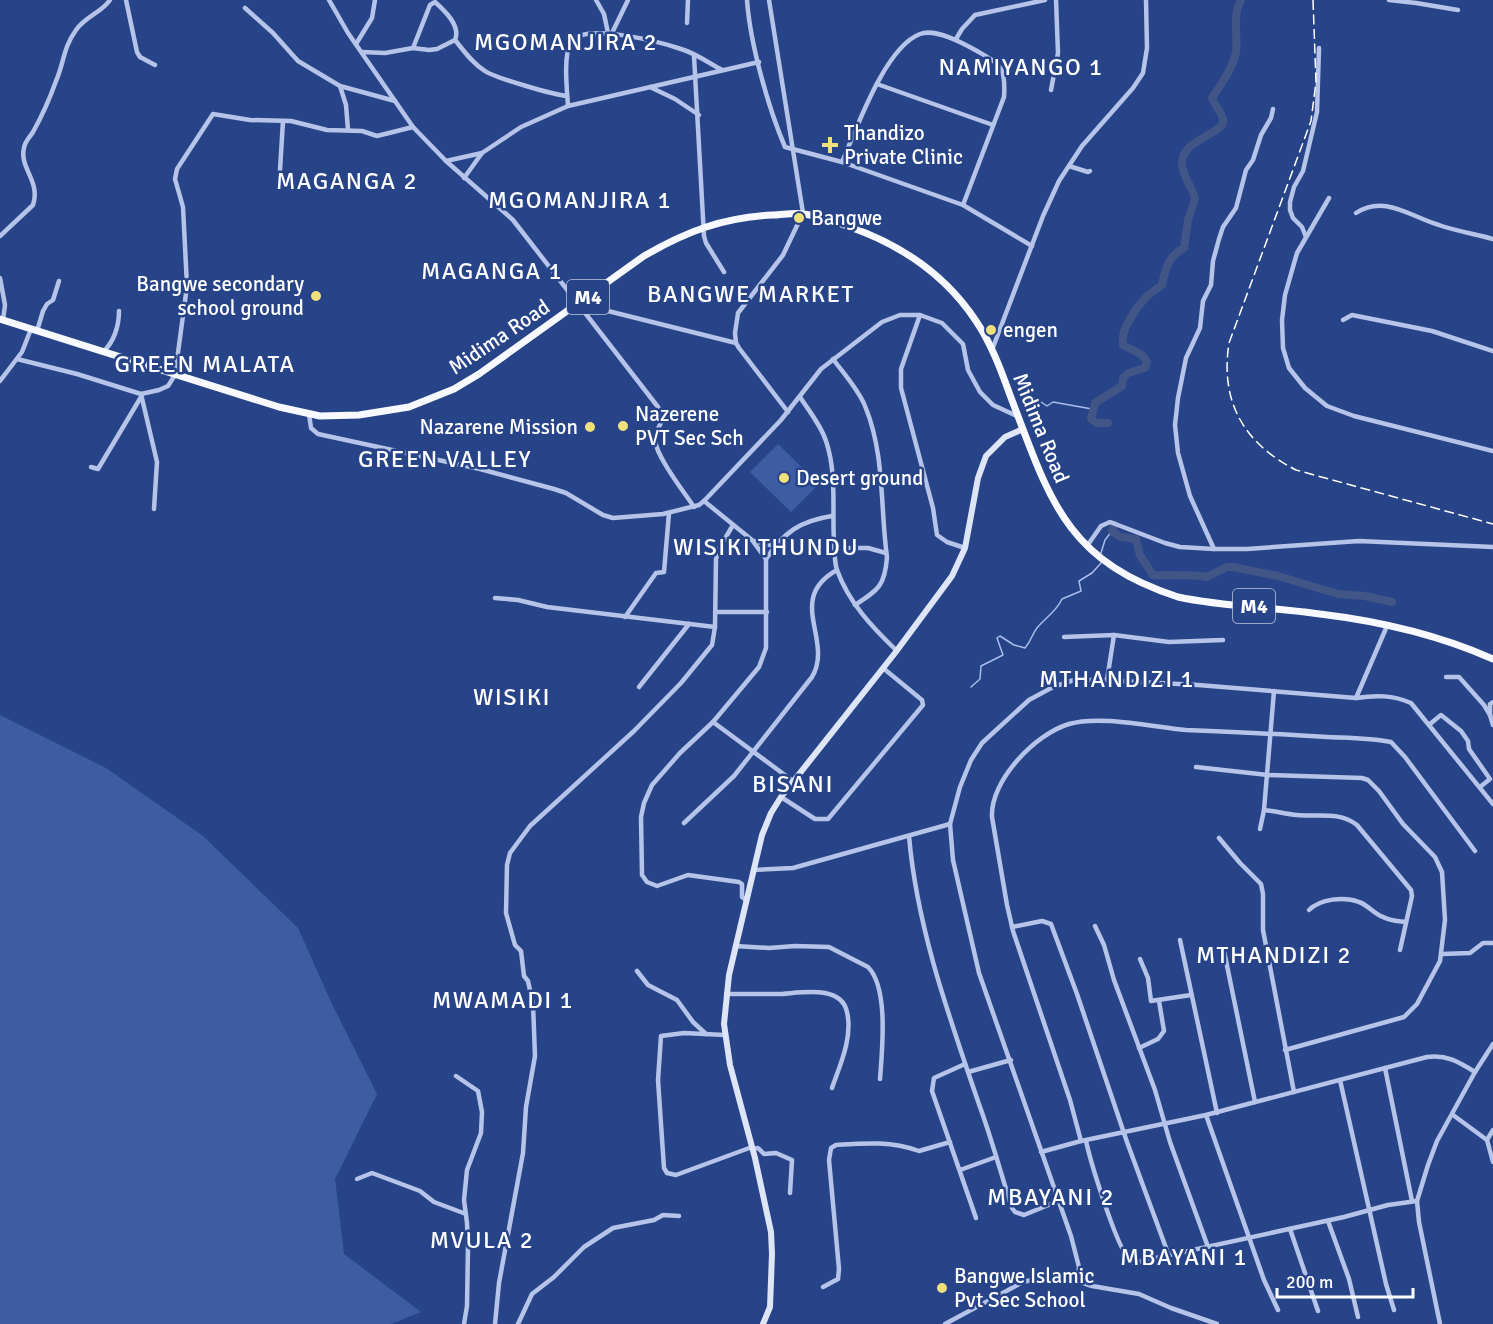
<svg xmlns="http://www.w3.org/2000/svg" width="1493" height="1324" font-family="Signika,sans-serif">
<rect width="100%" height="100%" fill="#284488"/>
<g fill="#3d5ca4">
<polygon points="778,444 819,484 791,512 750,472"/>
<polygon points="0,715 106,768 203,836 298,928 332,1004 377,1094 335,1179 344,1254 421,1312 391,1324 0,1324"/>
</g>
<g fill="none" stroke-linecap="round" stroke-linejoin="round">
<g stroke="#a9bde9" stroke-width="1.5">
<polyline points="1022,392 1025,398 1041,402 1047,406 1053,402 1092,409"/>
<polyline points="1101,553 1105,540 1112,531"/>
<path d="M 971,687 L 980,679 L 981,666 L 1003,655 L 997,638 L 1000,636 L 1014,645 L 1025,648 C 1032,640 1032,634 1037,628 C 1046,617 1056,612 1062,599 L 1081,591 L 1079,581 L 1092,573 L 1101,563"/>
</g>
<g stroke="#415586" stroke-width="8">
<path d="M 1108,423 L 1097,423 L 1091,419 L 1095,403 L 1122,386 L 1123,378 L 1128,373 L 1145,368 L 1147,362 L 1142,355 L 1123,345 C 1120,330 1136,308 1146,297 C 1151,292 1157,289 1162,285 C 1166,267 1168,257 1184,248 L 1188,220 L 1195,199 C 1192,186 1183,178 1182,164 C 1181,138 1227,134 1223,119 C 1221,112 1215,105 1212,98 C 1221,84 1233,68 1236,52 C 1238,35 1232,16 1241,0"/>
<path d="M 1114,524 L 1112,531 L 1120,537 L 1136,539 L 1140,555 L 1153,575 C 1166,576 1197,574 1207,577 L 1227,567 L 1233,567 L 1278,576 L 1338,594 L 1365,596 L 1392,602"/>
</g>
<g stroke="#b5c4e8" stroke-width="4.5">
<polyline points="126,0 137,52 140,57 155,65"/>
<path d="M 329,0 L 348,33 L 413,127 L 446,161 L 513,220 L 658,407 L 663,418 C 661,425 654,432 655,440 C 656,456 684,492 694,507"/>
<polyline points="596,0 604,14 608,33"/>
<path d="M 747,0 C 750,43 768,107 785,147 L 842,162 L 963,205"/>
<polyline points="769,0 803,213 783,255 738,313 735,333 736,343 739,348 788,412"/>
<polyline points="1389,0 1416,3 1458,10"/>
<polyline points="245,8 273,33 298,61 340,86 395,101"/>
<polyline points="687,23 688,0"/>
<polyline points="612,33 628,0"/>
<polyline points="956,39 962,29 975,15 1045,0"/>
<path d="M 455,40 C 464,51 473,64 485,71 C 495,78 555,95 567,96"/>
<polyline points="356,44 372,18 375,0"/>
<path d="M 362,52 L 385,53 L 413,48 L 429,50 L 437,49 L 455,40 C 461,26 445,11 435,2 L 430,5 L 413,48"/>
<polyline points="694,56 704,236 706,243 724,272"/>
<polyline points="877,84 993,125"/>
<polyline points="340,86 346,105 348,130"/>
<polyline points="650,87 675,99 699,115"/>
<polyline points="1051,90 1058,53 1056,0"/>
<path d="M 568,106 C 567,90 563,55 571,42 C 585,22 660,42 681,49 C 695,53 709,63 722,70"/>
<polyline points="446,161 482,153"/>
<path d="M 842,162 C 857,128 885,47 920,34 C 936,28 963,43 977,51 C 1001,65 1006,67 1004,97 L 963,205 L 1032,246"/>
<polyline points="1069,166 1088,172 1090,171"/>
<polyline points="280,170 283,121"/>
<polyline points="464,178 482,153 521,127 568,106 759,62"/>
<polyline points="1329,198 1297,253 1285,295 1282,320 1283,348 1289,368 1305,388 1327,406 1354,416 1493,451"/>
<path d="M 1356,213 C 1384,194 1411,217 1439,225 C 1456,231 1475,234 1493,239"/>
<path d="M 0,236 L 33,205 C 41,181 19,168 24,148 C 25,141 30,137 33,132 C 42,116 50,98 56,81 C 64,63 63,48 76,30 C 86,16 101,13 110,0"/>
<polyline points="1306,237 1302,227 1293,218 1290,210 1290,202 1294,187 1303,171 1317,112 1319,48"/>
<polyline points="0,278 5,305 3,320"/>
<polyline points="580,304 736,343"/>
<polyline points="920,315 901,369 901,388 933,508 937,535 947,542 965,548"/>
<polyline points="1343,320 1352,315 1432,331 1493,351"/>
<polyline points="37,331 43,311 47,304 53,300 59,281"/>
<polyline points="992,350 1043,216 1059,181 1082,146 1133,88 1143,73 1147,48 1146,0"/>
<path d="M 103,352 C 114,342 119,326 119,311"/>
<polyline points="17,359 77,374 141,394 159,390 168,386 175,375 187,286 183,207 175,179 177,169 213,114 250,120 291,121 327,130 362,131 377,136 413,127"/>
<path d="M 833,359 C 844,374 858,389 865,406 C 885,454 880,506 887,557 C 885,586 878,590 855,605"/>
<polyline points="0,381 22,352 31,329"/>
<polyline points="141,394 157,462 154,509"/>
<path d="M 800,397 C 809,411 821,425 826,441 C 837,473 832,509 834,542 C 835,551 834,561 837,570 C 849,603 872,627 897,651"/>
<polyline points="309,414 311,428 318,434 480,469 554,489 566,493 603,515 613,518 663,514 699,505 704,501 781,420 821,369 882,322 900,315 920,315 942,323 963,344 968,370 980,392 993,405 1019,417"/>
<polyline points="91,467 98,469 141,397"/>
<polyline points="704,501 752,540 766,559 766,648 759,667 713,722 680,753 652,785 644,803 641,817 642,875 647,882 657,886 688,875 739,882 742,884 742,897 746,900"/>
<polyline points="754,541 770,545 778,543"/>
<polyline points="1087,546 1101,526 1110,522 1165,543 1180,547 1214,549 1247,549 1359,541 1493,547"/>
<polyline points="834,548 868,548 886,553"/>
<polyline points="1214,549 1190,496 1178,453 1175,425 1178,398 1186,358 1200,328 1203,301 1211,285 1213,261 1219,239 1223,227 1236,208 1246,170 1253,160 1261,135 1271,118 1273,109"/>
<path d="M 766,559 C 784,532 800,521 832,516"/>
<polyline points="495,598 518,600 547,607 715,627 716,559 720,547 733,525"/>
<polyline points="715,612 767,612"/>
<polyline points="625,617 656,573 664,572 669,513"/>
<polyline points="1064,637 1114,635 1169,642 1223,640"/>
<polyline points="1446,677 1459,677 1484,705 1490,715"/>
<polyline points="1107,680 1114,635"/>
<polyline points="639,687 689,624"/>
<path d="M 1274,691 L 1264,810 C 1275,811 1286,814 1297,815 C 1318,817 1339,811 1357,825 L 1411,890 L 1412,896 L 1400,950"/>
<polyline points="1356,698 1387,626"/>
<polyline points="1493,702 1490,704 1490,715 1493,725"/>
<polyline points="713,722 793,781"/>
<polyline points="1430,724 1441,715 1461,731 1468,741 1469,749 1490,779 1480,787"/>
<polyline points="1196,767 1268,775 1362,778 1368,780 1379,791 1403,824 1435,857 1442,872 1445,920 1440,961 1417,1004 1404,1017 1285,1050"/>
<polyline points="781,797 815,819 828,819 923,705 922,700 883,668"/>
<path d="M 684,823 L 734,776 L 812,677 C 834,640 785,599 837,570"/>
<polyline points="1260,829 1264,810"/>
<path d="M 909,836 C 917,929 950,1019 980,1107 C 992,1140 1001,1174 1012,1208 L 1015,1212 L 1024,1215 L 1058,1201"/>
<polyline points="1219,838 1240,863 1261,884 1263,894 1263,930 1294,1092"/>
<polyline points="753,870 793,868 950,824"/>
<path d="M 1309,910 C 1320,899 1344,896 1359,902 C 1368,905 1374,914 1383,917 C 1390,921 1399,921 1406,922"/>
<polyline points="1095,926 1104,945 1114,980 1155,1090 1170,1142 1208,1247"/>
<polyline points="1012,927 1042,921 1051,924 1077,994 1127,1142 1169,1256"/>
<polyline points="1180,940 1217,1113"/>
<path d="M 735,946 L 769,948 L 795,946 L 829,947 L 868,967 C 889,988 882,1051 880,1079"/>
<polyline points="1224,951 1255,1102"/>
<polyline points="1442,954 1470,953 1483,943 1493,943"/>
<polyline points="1140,959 1148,978 1151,1001 1191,995"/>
<polyline points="637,971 648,985 677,1000 693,1022 706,1034"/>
<path d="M 726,994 C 743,994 760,994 777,994 C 796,994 841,983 847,1012 C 853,1037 840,1065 832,1088"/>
<polyline points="725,1035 684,1033 661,1036 658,1080 664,1168 667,1173 676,1175 752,1147"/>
<polyline points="1139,1048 1158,1039 1164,1031 1159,1001"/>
<polyline points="965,1064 934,1078 932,1091 976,1218"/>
<polyline points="1385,1068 1412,1201"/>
<polyline points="968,1072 1011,1060"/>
<polyline points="456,1076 478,1091 482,1112 481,1133 467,1170 464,1200 467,1223 468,1247 467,1306 464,1324"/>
<polyline points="1340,1080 1386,1284 1394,1310"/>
<polyline points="1206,1115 1264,1280 1278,1310"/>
<polyline points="1453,1115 1487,1140 1493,1162"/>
<polyline points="1487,1140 1493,1130"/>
<path d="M 1081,1141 L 1070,1100 L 1013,931 L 1007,905 L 992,817 C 990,781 1035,734 1069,724 C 1101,715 1152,727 1186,730 C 1233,732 1280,734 1327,737 C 1348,738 1370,738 1391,742 L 1405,757 L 1475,851"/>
<path d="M 1086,1141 C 1090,1159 1119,1258 1133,1263 L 1344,1217 L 1388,1205 L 1417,1201"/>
<polyline points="753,1149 758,1148 764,1154 776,1153 792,1160 790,1193"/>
<path d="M 1041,1152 L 1081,1141 L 1206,1115 L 1427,1057 C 1446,1054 1459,1062 1475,1072"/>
<polyline points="960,1170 996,1157"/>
<polyline points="357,1179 372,1173 420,1191 434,1202 466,1214"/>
<polyline points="1328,1221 1349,1279 1358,1317"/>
<polyline points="1290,1229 1318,1311"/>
<path d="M 1077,1281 L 1079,1267 L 1071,1236 L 979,973 L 953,860 L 950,824 L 960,787 L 971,760 L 982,743 L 1029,700 L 1053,687 L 1074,680 L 1100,680 L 1198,685 L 1356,698 C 1376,695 1393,695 1411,703 L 1493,804"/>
<path d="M 823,1287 L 838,1279 L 839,1269 L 829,1160 L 831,1148 L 836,1145 C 866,1143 891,1141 919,1151 L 950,1142"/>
<polyline points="495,1324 499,1283 523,1153 526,1107 535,1056 533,1004 528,981 524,976 521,951 515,945 506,913 507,865 510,853 530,826 634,731 681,683 712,645 715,627"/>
<polyline points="518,1324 532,1294 554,1277 584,1247 613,1228 654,1220 663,1215 679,1216"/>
<polyline points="945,1324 1023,1282 1044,1277 1077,1281 1092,1286 1139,1294 1171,1308 1217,1324"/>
<polyline points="1440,1324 1419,1222 1417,1201 1428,1165 1437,1141 1475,1072 1493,1044"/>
</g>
<polyline stroke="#dee5f7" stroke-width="6" points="763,1324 770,1307 772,1254 771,1232 755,1158 730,1065 724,1024 729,975 762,835 771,813 781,797 895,653 952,576 965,548 978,478 986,456 1005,437 1023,429"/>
<path stroke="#f7f9fe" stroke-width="7" d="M 0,319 L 279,407 L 320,416 L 359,415 L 409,407 L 454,389 L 479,374 L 644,256 C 687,231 722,218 772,215 C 782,215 794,212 804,214 C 818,216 834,221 847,226 C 900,244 945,274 976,321 C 991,343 1001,370 1010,395 C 1049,497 1064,560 1178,597 C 1224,607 1273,607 1320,614 C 1378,621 1439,635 1493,659"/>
<path stroke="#fff" stroke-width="1.5" stroke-dasharray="10 4.5" stroke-linecap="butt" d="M 1313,0 L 1316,82 L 1311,121 L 1229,343 C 1220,401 1243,443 1296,470 L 1493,524"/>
</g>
<g fill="#f0e07b" stroke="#284488" stroke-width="2">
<path d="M827 136h6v6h6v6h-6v6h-6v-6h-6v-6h6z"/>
<circle cx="799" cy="218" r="6"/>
<circle cx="316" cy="296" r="6"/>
<circle cx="991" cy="330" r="6"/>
<circle cx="623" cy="426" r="6"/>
<circle cx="590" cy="427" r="6"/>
<circle cx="784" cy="478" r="6"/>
<circle cx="942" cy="1288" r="6"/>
</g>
<g text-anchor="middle" stroke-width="5" stroke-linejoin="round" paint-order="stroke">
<g fill="#284488" stroke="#bec7db" stroke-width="1.5">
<rect x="567" y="280" width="42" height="34" rx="4.5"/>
<rect x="1233" y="589" width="42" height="34" rx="4.5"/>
</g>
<g font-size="20" font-weight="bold" fill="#fff">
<text x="588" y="304">M4</text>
<text x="1254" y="613">M4</text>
</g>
<g font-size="21" fill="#fff" stroke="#284488" text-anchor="start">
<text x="844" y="140">Thandizo<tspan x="844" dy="24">Private Clinic</tspan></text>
<text x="811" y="225">Bangwe</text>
<text x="304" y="291" text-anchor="end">Bangwe secondary<tspan x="304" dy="24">school ground</tspan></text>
<text x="1003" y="337">engen</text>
<text x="635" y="421">Nazerene<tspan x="635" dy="24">PVT Sec Sch</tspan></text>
<text x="578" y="434" text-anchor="end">Nazarene Mission</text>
<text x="796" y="485">Desert ground</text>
<text x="954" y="1283">Bangwe Islamic<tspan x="954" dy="24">Pvt Sec School</tspan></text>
</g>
<g font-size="21" fill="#fff" stroke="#284488">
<text transform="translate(499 337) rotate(-34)" y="7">Midima Road</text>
<text transform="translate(1041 428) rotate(68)" y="7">Midima Road</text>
</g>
<g font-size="24" letter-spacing="1.5" fill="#fff" stroke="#284488">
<text x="566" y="50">MGOMANJIRA 2</text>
<text x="1021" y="75">NAMIYANGO 1</text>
<text x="347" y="189">MAGANGA 2</text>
<text x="580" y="208">MGOMANJIRA 1</text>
<text x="492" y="279">MAGANGA 1</text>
<text x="751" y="302">BANGWE MARKET</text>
<text x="205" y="372">GREEN MALATA</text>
<text x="445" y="467">GREEN VALLEY</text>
<text x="766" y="555">WISIKI THUNDU</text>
<text x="1117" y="687">MTHANDIZI 1</text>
<text x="512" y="705">WISIKI</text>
<text x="793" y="792">BISANI</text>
<text x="1274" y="963">MTHANDIZI 2</text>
<text x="503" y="1008">MWAMADI 1</text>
<text x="1051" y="1205">MBAYANI 2</text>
<text x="482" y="1248">MVULA 2</text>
<text x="1184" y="1265">MBAYANI 1</text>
</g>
</g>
<path d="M1277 1288v9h136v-9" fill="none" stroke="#ffffff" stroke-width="3"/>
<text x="1286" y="1288" font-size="18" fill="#ffffff" stroke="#284488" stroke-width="4.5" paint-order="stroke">200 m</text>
</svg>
